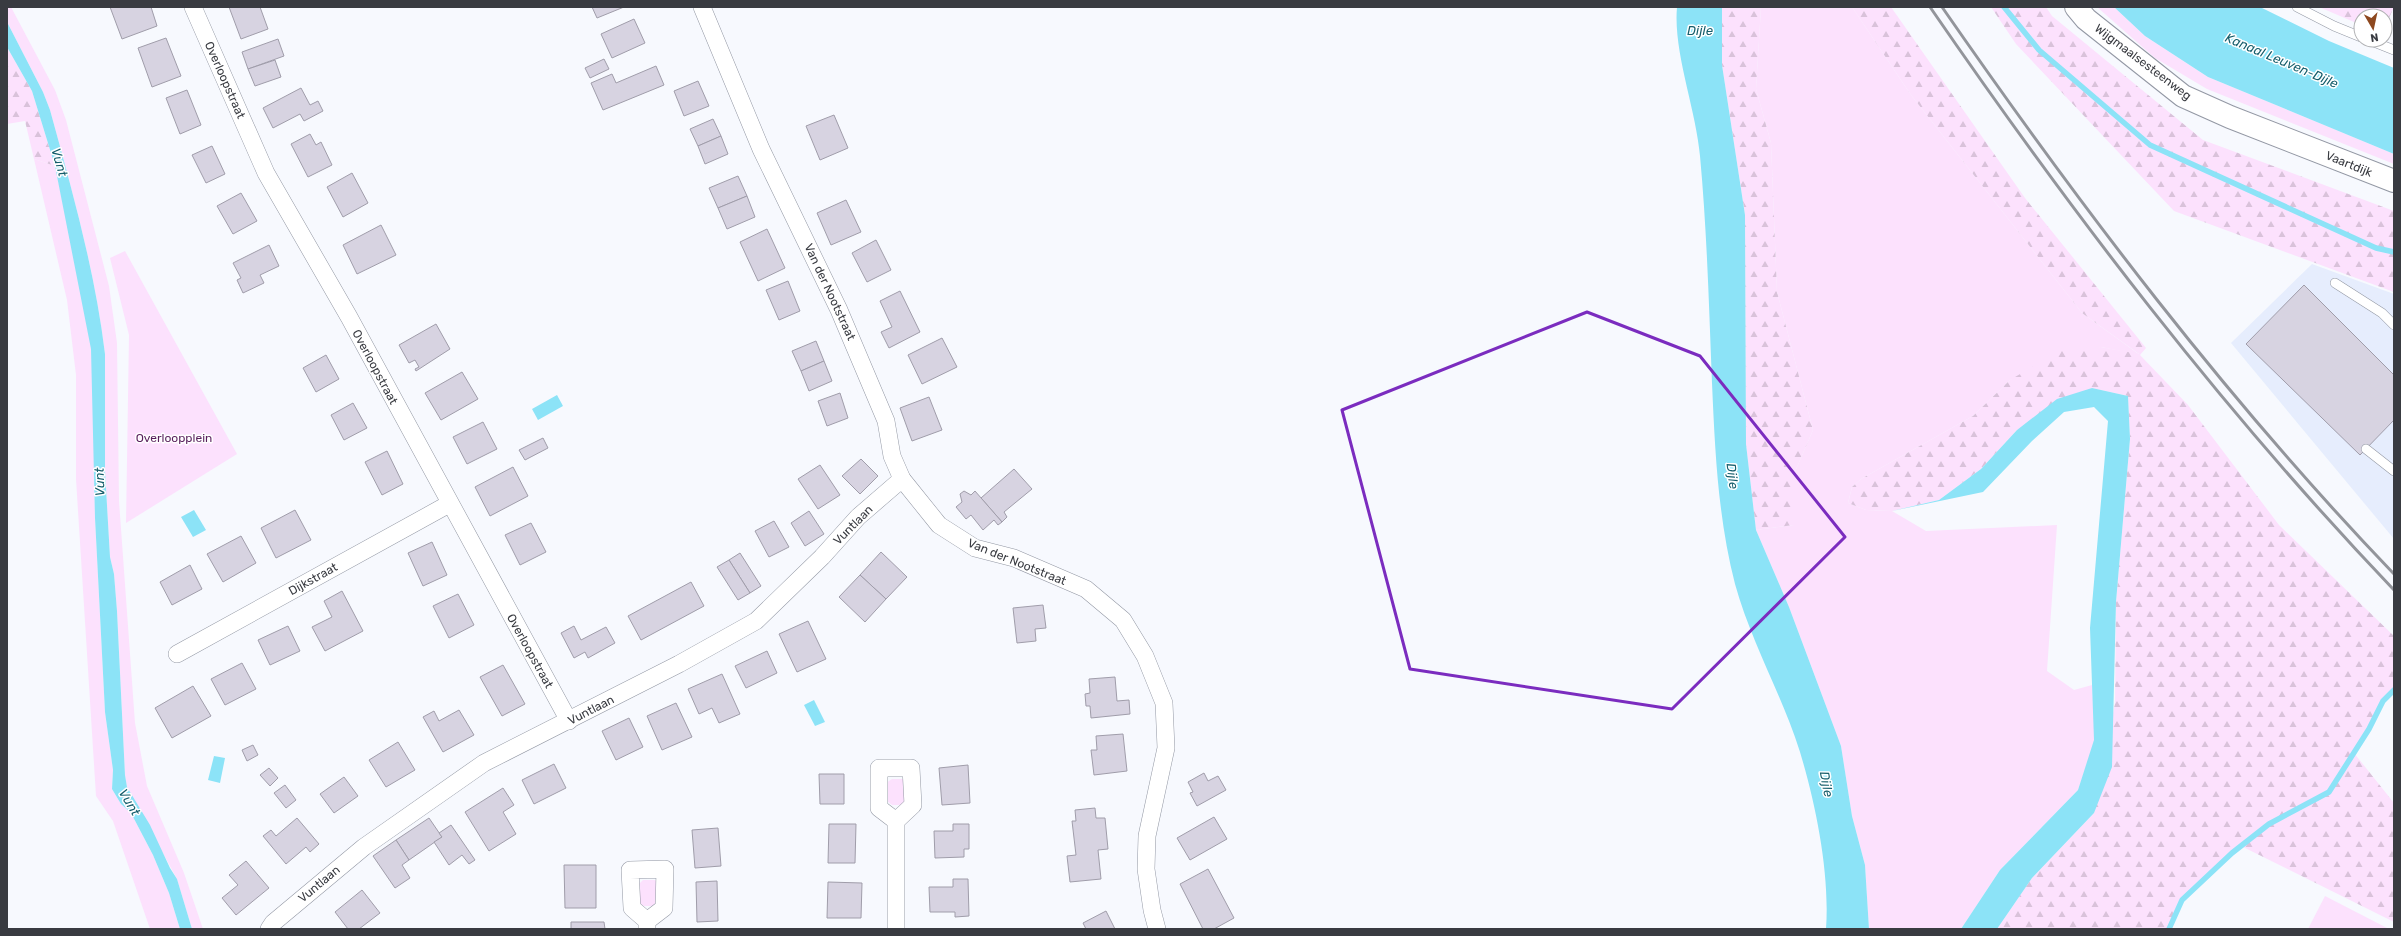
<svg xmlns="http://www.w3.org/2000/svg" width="2401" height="936" font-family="Rubik,sans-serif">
<defs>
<pattern id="forest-firs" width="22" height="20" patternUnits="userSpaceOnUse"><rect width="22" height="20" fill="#fce1fd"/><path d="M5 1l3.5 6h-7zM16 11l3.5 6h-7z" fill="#d9c2da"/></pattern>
</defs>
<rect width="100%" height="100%" fill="#f7f9fe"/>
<polygon fill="#e6edfd" points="2312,264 2394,294 2394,539 2231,343"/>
<g fill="#fce1fd">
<path d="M 7,7 L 11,7 L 55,90 L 66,120 L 109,286 L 117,343 L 119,501 L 135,723 L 147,786 L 184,873 L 203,929 L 192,929 L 177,879 L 127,787 L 125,775 L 117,611 L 114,574 L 110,557 L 105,471 L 105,354 C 95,271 72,190 50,110 L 43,92 L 7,22 Z"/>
<polygon points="1761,7 1852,7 1911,95 2082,313 2140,355 2101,347 2010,380 1973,416 1861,479 1852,487 1848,503 1866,510 1892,511 1926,531 2057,525 2047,671 2074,690 2092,685 2095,740 2078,790 2000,870 1961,929 1869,929 1865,865 1852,816 1841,746 1789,607 1756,530 1794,525 1794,474 1813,430 1777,292 1771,143 1756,89"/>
<polygon points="2097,7 2114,7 2145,36 2208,77 2394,154 2394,164 2207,89 2155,58"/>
<polygon points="34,159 55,166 88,322 93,366 95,518 105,712 113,770 112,789 121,804 131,813 153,855 169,893 180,929 150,929 113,821 96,796 76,479 76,375 67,300"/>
<polygon points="125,251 237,454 126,523 129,335 110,258"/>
<polygon points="892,779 904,779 908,789 903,805 892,805 887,801 886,783"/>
<polygon points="643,880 655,880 658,884 660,900 655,906 644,906 639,903 638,885"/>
<polygon points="2325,896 2389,929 2308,929"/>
</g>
<g fill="url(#forest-firs)">
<polygon points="1722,7 1761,7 1756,89 1771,143 1777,292 1813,430 1794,474 1794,525 1756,530 1746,444 1745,215 1722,65"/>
<polygon points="1852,7 1891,7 2025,198 2146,348 2140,355 2188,405 2279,525 2394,636 2394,690 2383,701 2354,753 2394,803 2394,922 2241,846 2182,900 2169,929 1997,929 2032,878 2094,813 2115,703 2116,602 2130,439 2128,396 2092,388 2017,430 1981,469 1939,500 1892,511 1866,510 1848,503 1852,487 1861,479 1973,416 2010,380 2062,349 2101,347 2139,354 2082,313 1911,95"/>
<polygon points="1991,7 2046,7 2052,16 2203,140 2394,211 2394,292 2174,211 2016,44"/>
<polygon points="2319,7 2394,7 2385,27 2385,16 2361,16 2361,25"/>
<polygon points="7,47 32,91 55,166 34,159 25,121 7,124"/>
</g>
<g fill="#8ce3f7">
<path d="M 1677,7 L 1722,7 L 1722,65 L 1745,215 L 1746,444 L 1756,530 L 1789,607 L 1841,746 L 1852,816 L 1865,865 L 1869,929 L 1826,929 C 1830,874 1816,805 1800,752 C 1782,695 1751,642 1735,584 C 1718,518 1715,451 1712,383 C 1709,307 1707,231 1700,156 C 1696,109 1673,52 1677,7 Z"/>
<polygon points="2114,7 2260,7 2329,41 2394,68 2394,154 2208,77 2145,36"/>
<path d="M 7,22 L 43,92 L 50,110 C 72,190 95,271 105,354 L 105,471 L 110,557 L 114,574 L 117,611 L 125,775 L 127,787 L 150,825 L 170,868 L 177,879 L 192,929 L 180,929 L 169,893 L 153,855 L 131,813 L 121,804 L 112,789 L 113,770 L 105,712 L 95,518 L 91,349 L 55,166 L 32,91 L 7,47 Z"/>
<polygon points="2092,388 2128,396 2130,439 2116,602 2112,767 2094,813 2032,878 1997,929 1961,929 2000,870 2078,790 2094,740 2090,628 2108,421 2094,407 2064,412 2032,441 1983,492 1892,511 1939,500 1981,469 2017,430 2057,399"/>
<polygon points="557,395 563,406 538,420 532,409"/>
<polygon points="194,510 206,530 193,537 181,517"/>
<polygon points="814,700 825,722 815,726 804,705"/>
<polygon points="214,756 225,758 220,783 208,780"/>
</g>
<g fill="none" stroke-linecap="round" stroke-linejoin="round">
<g stroke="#8ce3f7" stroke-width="5.5">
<polyline points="2004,7 2039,50 2150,145 2376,248 2394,252"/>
<polyline points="2169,929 2182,900 2232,853 2269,824 2329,792 2369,729 2383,701 2394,690"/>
</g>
</g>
<g fill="#d7d3e1" stroke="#a09daa">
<polygon points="110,7 151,7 157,26 122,39"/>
<polygon points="229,7 260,7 268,29 241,39"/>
<polygon points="592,7 624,7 597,18"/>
<polygon points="634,19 645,43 612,58 601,34"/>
<polygon points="166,38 181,76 152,87 138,48"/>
<polygon points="278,39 284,56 248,69 242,52"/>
<polygon points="604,59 609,69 590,78 585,68"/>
<polygon points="275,60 281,77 255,86 248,69"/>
<polygon points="656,66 664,85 603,110 591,83 612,74 616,83"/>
<polygon points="698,81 709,106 684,116 674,91"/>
<polygon points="301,88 310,105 318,101 323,111 304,121 300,114 273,128 263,108"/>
<polygon points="187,90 201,125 180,134 166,98"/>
<polygon points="834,115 848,148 820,160 806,126"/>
<polygon points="713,119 721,136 698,146 690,129"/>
<polygon points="310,134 316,145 321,142 332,165 308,177 291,144"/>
<polygon points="721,136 728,154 705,164 698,146"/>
<polygon points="212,146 225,174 206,183 192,155"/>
<polygon points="352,173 368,203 343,217 327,187"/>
<polygon points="738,176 747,196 718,208 709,188"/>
<polygon points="241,193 257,221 233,234 217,206"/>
<polygon points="747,196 755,217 727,229 718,208"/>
<polygon points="846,200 861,232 831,245 817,213"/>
<polygon points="381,225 396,255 357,274 343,245"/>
<polygon points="767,229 785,268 758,281 740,242"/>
<polygon points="876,240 891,270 867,282 852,253"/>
<polygon points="269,245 279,266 260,275 264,283 243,293 237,280 241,278 233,263"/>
<polygon points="788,281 800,311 779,320 766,290"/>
<polygon points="2304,285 2394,375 2394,420 2360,455 2246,344"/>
<polygon points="900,291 920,332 889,348 881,332 892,327 880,301"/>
<polygon points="436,324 450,349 416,371 415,369 419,367 415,360 409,363 399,345"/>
<polygon points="942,338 957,367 922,384 908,355"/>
<polygon points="816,341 824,361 801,371 792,351"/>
<polygon points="326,355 339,379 316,392 303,368"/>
<polygon points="824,361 832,381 809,391 801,371"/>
<polygon points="462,372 478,399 441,420 425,393"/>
<polygon points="840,393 848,418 827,426 818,401"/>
<polygon points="929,397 942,430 912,441 900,408"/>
<polygon points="353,403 367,428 344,440 331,415"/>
<polygon points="483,422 497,449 467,464 453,437"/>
<polygon points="543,438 548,448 525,460 519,450"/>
<polygon points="387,451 403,484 382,495 365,462"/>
<polygon points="861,459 878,476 860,494 842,476"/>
<polygon points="820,465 840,495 818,509 798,479"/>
<polygon points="513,467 528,496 490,516 475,487"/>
<polygon points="1014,469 1032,489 1004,512 1007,517 1002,522 981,498"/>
<polygon points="964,491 971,495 975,491 1002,522 998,525 994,520 983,530 971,515 966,519 956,507 962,502 960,494"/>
<polygon points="295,510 311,540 276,558 261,528"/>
<polygon points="809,511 824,534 805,546 791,523"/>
<polygon points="774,521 789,547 769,557 755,531"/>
<polygon points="531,523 546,552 520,565 505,535"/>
<polygon points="241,536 256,563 223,582 207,554"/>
<polygon points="432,542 447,575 423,586 408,553"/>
<polygon points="881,552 907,577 886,599 860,575"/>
<polygon points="740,553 761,586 750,593 729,560"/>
<polygon points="729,560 750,593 738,600 717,567"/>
<polygon points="190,565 202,589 172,605 160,582"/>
<polygon points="860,575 886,599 865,622 839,597"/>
<polygon points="691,582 704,606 641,640 628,616"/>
<polygon points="342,591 363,631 325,651 312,627 332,617 324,601"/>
<polygon points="458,594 474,625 449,638 433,606"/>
<polygon points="1043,605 1046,628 1035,629 1036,641 1017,643 1013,608"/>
<polygon points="808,621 826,659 797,672 779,634"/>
<polygon points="288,626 300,651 270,665 258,640"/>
<polygon points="574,626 581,640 606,627 615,643 588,658 585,652 574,658 561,633"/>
<polygon points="767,651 777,673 746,688 735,666"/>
<polygon points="242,663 256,689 225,705 211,679"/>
<polygon points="503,665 525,704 502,716 480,677"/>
<polygon points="722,674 740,714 719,723 712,708 699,714 688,689"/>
<polygon points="1115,677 1117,701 1129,700 1130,714 1091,718 1090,706 1086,706 1085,694 1090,693 1089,679"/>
<polygon points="193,686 211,716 172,738 155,708"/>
<polygon points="676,703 692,737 662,750 647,716"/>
<polygon points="459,710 474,735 443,752 423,717 434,711 439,721"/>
<polygon points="629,718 643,747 616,760 602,731"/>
<polygon points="1123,734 1127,771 1094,775 1091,750 1097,750 1096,736"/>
<polygon points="398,742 415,770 386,787 369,760"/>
<polygon points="253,745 258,755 247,761 242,750"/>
<polygon points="554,764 566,788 534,804 522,780"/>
<polygon points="968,765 970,803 942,805 939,768"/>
<polygon points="269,768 278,778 270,786 260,775"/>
<polygon points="1204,773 1208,781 1218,776 1226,790 1197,806 1190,793 1193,792 1188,782"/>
<polygon points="819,774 844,774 844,804 820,804"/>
<polygon points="344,777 358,796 334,813 320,794"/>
<polygon points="285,785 296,800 286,808 274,793"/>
<polygon points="503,788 514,805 503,812 516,834 489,851 465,812"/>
<polygon points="1095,808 1096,818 1105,818 1108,849 1098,850 1101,879 1070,882 1067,856 1076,855 1072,821 1076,821 1075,810"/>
<polygon points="1214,817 1227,839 1190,860 1177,838"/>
<polygon points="297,818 319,844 310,852 306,847 286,864 263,836 271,830 276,836"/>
<polygon points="429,818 442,837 409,860 396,840"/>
<polygon points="829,824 856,824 855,863 828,863"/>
<polygon points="953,824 969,824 969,849 964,849 964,857 935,858 934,831 953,831"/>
<polygon points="451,825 475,860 469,864 462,855 449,865 434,842 442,837 439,833"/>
<polygon points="718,828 721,866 695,868 692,830"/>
<polygon points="396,840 409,860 402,865 410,878 395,888 373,856"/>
<polygon points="246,861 269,888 236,915 222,898 238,885 229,875"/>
<polygon points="564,865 596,865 596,908 565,908"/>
<polygon points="1208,869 1234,918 1214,929 1203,929 1180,884"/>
<polygon points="953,879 968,879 969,916 955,917 955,912 930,912 929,887 953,887"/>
<polygon points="717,881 718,921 697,922 696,882"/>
<polygon points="828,882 862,883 861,918 827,918"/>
<polygon points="362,890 380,913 359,929 348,929 335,912"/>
<polygon points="1106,911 1115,929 1086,929 1083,923"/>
<polygon points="571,922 604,922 605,929 571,929"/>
</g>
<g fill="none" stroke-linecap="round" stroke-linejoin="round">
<g stroke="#9398a4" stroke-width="10">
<g id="service">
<polyline points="2297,7 2334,26 2361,37"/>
<polyline points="2369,40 2394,50"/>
<polyline points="2335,283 2382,313 2394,325"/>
<polyline points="2366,449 2394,471"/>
</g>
</g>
<g stroke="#9398a4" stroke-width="18">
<g id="minor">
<polyline points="193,7 266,173 349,317 569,721"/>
<polyline points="702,7 761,149 839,310 886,421 892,456 902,479 939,525 975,548 1014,558 1086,589 1123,620 1145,656 1164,703 1166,748 1147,836 1146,869 1152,910 1157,929"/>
<polyline points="177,654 449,504"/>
<polyline points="896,821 879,808 879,768 911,768 913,805 896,821 896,929"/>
<polyline points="647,921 664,908 665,869 630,870 632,908 647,921 647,929"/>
<polyline points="269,929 273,923 364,847 484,763 679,664 756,621 822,557 858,517 902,479"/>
</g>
</g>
<g stroke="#9398a4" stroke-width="24">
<polyline id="tertiary" points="2076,7 2086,19 2183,96 2230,117 2394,181"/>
</g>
<use href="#service" stroke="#fff" stroke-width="9"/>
<use href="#minor" stroke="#fff" stroke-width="17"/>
<use href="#tertiary" stroke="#fff" stroke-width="22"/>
<g stroke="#93959b" stroke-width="3">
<path d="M 1930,7 C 2071,212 2222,410 2394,590"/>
<path d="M 1942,7 C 2080,206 2226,399 2394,574"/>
</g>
</g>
<path fill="none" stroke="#7b2cbf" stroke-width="3" stroke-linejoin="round" d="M 1587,312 L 1700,356 L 1845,537 L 1672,709 L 1410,669 L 1342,410 Z"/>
<g text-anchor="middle" stroke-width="3" stroke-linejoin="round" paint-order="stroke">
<g font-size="12" fill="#393b41" stroke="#fff">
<text transform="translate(2143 62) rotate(37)" y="4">Wijgmaalsesteenweg</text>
<text transform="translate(225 80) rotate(66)" y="4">Overloopstraat</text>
<text transform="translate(2349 164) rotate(22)" y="4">Vaartdijk</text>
<text transform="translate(830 292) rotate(65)" y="4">Van der Nootstraat</text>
<text transform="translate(375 367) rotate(62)" y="4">Overloopstraat</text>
<text transform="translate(853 525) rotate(-45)" y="4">Vuntlaan</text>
<text transform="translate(1017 562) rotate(22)" y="4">Van der Nootstraat</text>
<text transform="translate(313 579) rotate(-29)" y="4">Dijkstraat</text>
<text transform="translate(530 651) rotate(61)" y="4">Overloopstraat</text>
<text transform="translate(591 710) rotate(-27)" y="4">Vuntlaan</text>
<text transform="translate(319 884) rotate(-40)" y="4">Vuntlaan</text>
</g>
<g font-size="12" fill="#581f5c" stroke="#fff">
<text x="174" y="442">Overloopplein</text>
</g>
<g font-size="13" font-style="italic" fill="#145d6b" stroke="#fff">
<text x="1700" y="35">Dijle</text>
<text transform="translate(2282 60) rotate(23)" y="5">Kanaal Leuven-Dijle</text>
<text transform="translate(60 162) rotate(74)" y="5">Vunt</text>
<text transform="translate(1733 476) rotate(83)" y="5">Dijle</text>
<text transform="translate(99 482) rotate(-92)" y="5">Vunt</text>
<text transform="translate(1827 784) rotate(79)" y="5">Dijle</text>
<text transform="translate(130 802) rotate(59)" y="5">Vunt</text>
</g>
</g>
<rect width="2401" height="936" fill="none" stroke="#393b41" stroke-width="16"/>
<g transform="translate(2373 28) rotate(171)"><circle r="19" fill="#ffffff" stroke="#b0b1b3"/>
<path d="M0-3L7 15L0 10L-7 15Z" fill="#8d481f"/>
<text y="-6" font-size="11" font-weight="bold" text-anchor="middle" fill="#393b41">N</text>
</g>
</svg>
